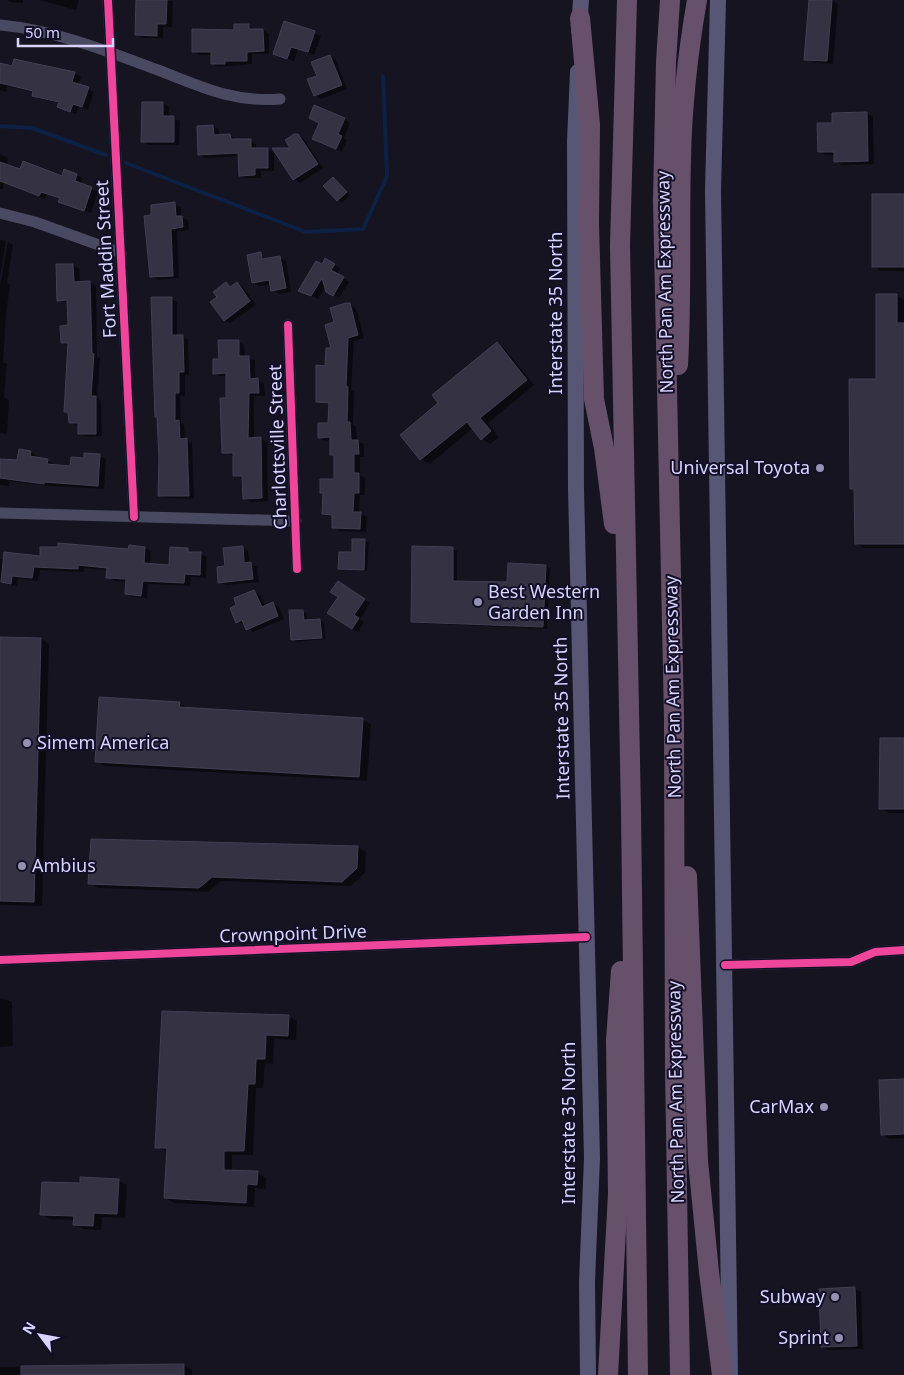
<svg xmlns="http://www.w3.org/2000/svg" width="904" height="1375" font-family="'Noto Sans',sans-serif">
<rect width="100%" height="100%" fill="#161421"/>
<g fill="#0007">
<polygon points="7,0 23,0 23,3 10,2"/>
<polygon points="39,0 79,0 76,10"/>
<polygon points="136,0 173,1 172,27 163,27 163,38 142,38 136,34"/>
<polygon points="811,0 831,0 838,4 833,64 812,62 806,59"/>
<polygon points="285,23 321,36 314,55 298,49 294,61 275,54"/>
<polygon points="249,25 255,31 263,30 269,34 269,54 252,54 252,64 218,67 212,63 212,55 199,55 193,51"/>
<polygon points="330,56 336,60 347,89 321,99 315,95 318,76"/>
<polygon points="0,65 62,71 63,69 75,73 81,77 78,85 94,92 88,110 79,106 76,114 58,107 59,103 39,99 33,95 34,92 7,86 6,92 0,90"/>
<polygon points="163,103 169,107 169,117 180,121 179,145 148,145 142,141"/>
<polygon points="867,113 873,117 874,164 842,165 835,161 835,155 826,155 819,152 833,124"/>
<polygon points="344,119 350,123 344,138 347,140 342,152 320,142"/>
<polygon points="213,126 219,130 219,136 230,136 236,139 250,140 256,144 256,150 268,149 274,153 274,171 261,171 261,178 246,178 240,175 240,156 205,158 199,154"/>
<polygon points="298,135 304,139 323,168 300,183 294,179 292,149"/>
<polygon points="0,154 8,158 7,166 20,171 62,178 65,171 83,178 81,184 98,192 91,213 66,205 60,201 61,199 47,194 45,199 4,183 3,189 0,189"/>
<polygon points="333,178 350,195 342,203 325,186"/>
<polygon points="904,195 904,271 881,271 873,266"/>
<polygon points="174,204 181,207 181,217 188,220 189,230 177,231 179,278 158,280 151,276 153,216"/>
<polygon points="0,240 8,241 6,241 0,278"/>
<polygon points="8,242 13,245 7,283 10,285 6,315 3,362 7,364 4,397 9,400 7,434 0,433 0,286"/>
<polygon points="260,254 267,260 280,258 286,261 291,292 279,294 273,290 271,284 259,286 253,282"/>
<polygon points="326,260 340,268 337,274 349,282 339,298 327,291 326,286 318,299 306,294"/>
<polygon points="73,265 79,269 80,283 90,283 96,286 97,357 100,358 97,398 101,401 102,436 86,437 79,433 79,426 70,422 70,414 65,411 68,346 62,342 69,326 69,303 58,300 57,266"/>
<polygon points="226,283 233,287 237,284 243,287 256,305 230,323 224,320 219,297"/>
<polygon points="896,295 904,300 904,548 864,548 856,544 856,491 851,488"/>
<polygon points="171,298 177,302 177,336 188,339 189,375 185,375 185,396 180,396 181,423 184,425 185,440 192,443 194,499 165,498 159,495"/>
<polygon points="350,305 356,308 364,338 354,341 351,390 354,391 353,425 356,427 357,441 364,444 364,457 360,457 360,475 365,478 365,495 360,495 359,513 367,517 366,532 339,531 333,527 333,517 323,514 322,480 336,480 336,456 331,454 331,440 325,441 319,437 329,424 330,405 317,402 333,349 336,323"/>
<polygon points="238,341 244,345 245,357 255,360 255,380 264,383 265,396 254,396 254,439 261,439 267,442 268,501 250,502 244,498 244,479 234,475 234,456 223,452 228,399 227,376 221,376 214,373 220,360"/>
<polygon points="497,344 505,349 534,385 488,423 499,437 490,444 482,439 473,428 430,464 421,459 401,435 440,403"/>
<polygon points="31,452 37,456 36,458 53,463 53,466 71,468 85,460 85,454 100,456 106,459 104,489 50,486 9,481 9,486 0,485 0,461 18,462"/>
<polygon points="365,541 369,543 367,571 344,570 340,568"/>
<polygon points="242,547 248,551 250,564 257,567 259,582 226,585 220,582 226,567"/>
<polygon points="145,548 151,551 150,565 170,566 172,549 201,554 207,557 206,578 191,577 190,586 148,584 147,598 132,597 126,594 127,582 114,581 108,577 108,570 84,568 84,572 40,570 38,581 18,578 17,586 8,585 0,578 0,559"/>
<polygon points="413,548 453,549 457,551 457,582 508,583 546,566 550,568 547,629 416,623 412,621"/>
<polygon points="344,586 370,603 360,619 364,622 358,632 352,628 339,597"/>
<polygon points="254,591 260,595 266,607 273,604 279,607 284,619 253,632 245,625 237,622"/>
<polygon points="302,611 306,613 307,621 320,620 324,622 325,639 296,642 293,639"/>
<polygon points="0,638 41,639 49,644 42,906 0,905"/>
<polygon points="179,703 188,708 362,720 371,724 367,781 105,766 97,761"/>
<polygon points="904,740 904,813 889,813 880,808"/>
<polygon points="358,847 366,852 365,873 351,886 221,881 208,892 98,888 90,883"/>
<polygon points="0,998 12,1002 13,1046 0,1047"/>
<polygon points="163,1012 288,1016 297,1021 296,1040 274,1039 273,1064 265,1063 263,1088 256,1088 253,1155 232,1155 232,1171 258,1173 266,1178 266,1189 255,1188 254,1207 174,1203 165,1198 168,1152 157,1147"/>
<polygon points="904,1081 904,1138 890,1139 882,1134"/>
<polygon points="118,1180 127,1185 125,1218 102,1217 101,1230 83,1229 75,1225 75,1220 50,1219 41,1214 81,1185"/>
<polygon points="855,1289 861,1292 863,1349 829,1350 822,1347"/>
<polygon points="184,1365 192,1370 192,1375 0,1375 0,1367"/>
</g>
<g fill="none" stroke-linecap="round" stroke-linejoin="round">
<g stroke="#0d2144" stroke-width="4">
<polyline points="0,126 32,128 106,155"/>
<polyline points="126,163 306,232 363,229 387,176 383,76"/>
</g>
</g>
<g fill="#343243" stroke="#433f54">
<polygon points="136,0 167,0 166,24 157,24 157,36 135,35"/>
<polygon points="809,0 832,0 827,61 804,60"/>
<polygon points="284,21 315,31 308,52 291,47 287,59 273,54"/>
<polygon points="234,24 249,24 249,29 263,29 264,51 247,52 247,61 225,61 225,64 211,64 211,52 192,52 192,29 234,30"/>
<polygon points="330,55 342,85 314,96 307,79 317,76 311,62"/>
<polygon points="14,59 75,72 72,82 89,87 82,107 73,104 70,112 57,107 59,102 32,96 33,91 0,83 0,63 12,66"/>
<polygon points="142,102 163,102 163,116 174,116 174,142 141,142"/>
<polygon points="314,105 345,118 338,134 342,136 336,149 312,139 319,123 309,118"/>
<polygon points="867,112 868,161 834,162 834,152 818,152 817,123 832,123 832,113"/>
<polygon points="213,125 214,135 230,134 231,139 251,139 251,148 268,148 268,168 255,168 255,175 239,176 238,153 198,155 197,126"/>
<polygon points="294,134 298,134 318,164 293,180 272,148 290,148 285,140"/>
<polygon points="23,161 62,176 64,169 77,174 75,181 92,187 84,211 58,202 60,198 41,192 39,196 0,181 0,162 20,169"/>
<polygon points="333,177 347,192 337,201 323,186"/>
<rect x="872" y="194" width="32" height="73"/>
<polygon points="175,202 176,216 182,216 183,227 171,229 173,276 150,277 144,216 151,215 151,205"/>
<polygon points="261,252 262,259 280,256 286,288 271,291 269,280 252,283 247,255"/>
<polygon points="325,258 335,264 331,270 344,277 333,296 326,292 322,278 311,296 298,291 316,261 322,264"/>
<polygon points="56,264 73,264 74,282 90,281 92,353 94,354 91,396 96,396 96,434 78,434 78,423 69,423 68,412 64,412 68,343 61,343 60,326 68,325 67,300 57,301"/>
<polygon points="226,282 230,287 237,282 250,301 224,321 210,302 217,297 213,292"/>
<polygon points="876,294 897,294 897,323 904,323 904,544 855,544 854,489 850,489 849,379 876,379"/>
<polygon points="151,297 172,297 172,335 183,335 184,372 179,372 179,393 175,393 175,421 179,420 180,439 187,438 189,496 158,496 159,458 157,417 155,417"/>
<polygon points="346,303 350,303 358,335 348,338 346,386 348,387 347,422 350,422 351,440 358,440 359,454 354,454 354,473 359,473 359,493 354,493 353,512 361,512 360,529 332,528 332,515 322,514 323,493 320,493 320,479 334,479 334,455 330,455 330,437 318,438 318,423 328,423 329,403 316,402 316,365 325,366 326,348 331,348 325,325 334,322 330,308"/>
<polygon points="218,340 239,340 239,356 249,356 250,379 258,378 259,393 249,393 248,438 261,437 262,498 243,499 242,476 233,476 233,453 222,453 220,398 226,398 226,373 213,374 213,359 219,359"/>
<polygon points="497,342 527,380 480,418 491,431 481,440 467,422 420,460 400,435 438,403 432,395"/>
<polygon points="19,449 31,451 30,456 48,459 47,464 70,466 71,457 84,458 84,453 100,454 98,486 44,482 44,484 0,478 0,459 17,460"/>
<polygon points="352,539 365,539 364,570 338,569 339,552 352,552"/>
<polygon points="58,543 128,549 129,545 145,547 144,563 169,565 170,547 188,548 188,552 201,552 200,575 185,574 184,583 143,581 141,596 125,594 126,579 106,578 107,568 78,565 78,569 34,567 32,578 12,576 11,584 1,582 4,552 40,556 40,547 58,547"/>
<polygon points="243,546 244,563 251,562 253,579 218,583 217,567 225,566 223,548"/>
<polygon points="412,546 453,547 453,581 507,582 508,563 546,565 543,627 411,622"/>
<polygon points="338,581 365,599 354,615 359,618 352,629 327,613 338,597 330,592"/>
<polygon points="254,590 262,607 273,602 278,616 246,630 242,620 236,623 230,608 236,605 234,598"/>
<polygon points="289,610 303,610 304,620 320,619 322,638 291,640"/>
<polygon points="0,637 41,638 34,902 0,901"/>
<polygon points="99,697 180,702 179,707 363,718 359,777 95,762"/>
<polygon points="880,738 904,738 904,809 879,809"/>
<polygon points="91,839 358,846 357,868 342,882 212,877 199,888 88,884"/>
<polygon points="162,1011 289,1015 288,1036 266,1035 265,1059 256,1059 255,1084 248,1084 244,1151 224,1151 224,1170 258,1171 257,1185 247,1184 246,1203 164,1198 167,1148 155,1148"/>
<polygon points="904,1079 904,1134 881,1135 879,1080"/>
<polygon points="80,1177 119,1179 117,1214 94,1213 93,1226 73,1225 74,1216 40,1215 42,1182 80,1183"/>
<polygon points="855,1287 857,1346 821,1347 819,1289"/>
<polygon points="184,1364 184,1375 21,1375 21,1366"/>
</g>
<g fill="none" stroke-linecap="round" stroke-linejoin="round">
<g stroke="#4a4962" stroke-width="11">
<polyline points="108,0 134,517"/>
<path d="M 0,25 C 55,30 107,51 158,70 C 200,86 233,103 280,99"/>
<polyline points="0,213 35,222 121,253"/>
<polyline points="288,325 297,569"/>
<polyline points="0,513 296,521"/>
<polyline points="0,960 586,937"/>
<polyline points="725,965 851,962 875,952 904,950"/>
</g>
<g stroke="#575674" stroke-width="16">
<polyline points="718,0 713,190 730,1375"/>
<polyline points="579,30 581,0"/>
<polyline points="578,72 575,141 576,489 592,1158 587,1282 588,1375"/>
</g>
<g stroke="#67516a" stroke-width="20">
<polyline points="627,0 620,246 631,812 638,1375"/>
<polyline points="670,0 666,62 663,200 674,718 675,1068 680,1375"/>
<polyline points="580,18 590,125 589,224 594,399 604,448 614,524"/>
<path d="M 678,365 C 682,296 679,228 681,159 C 682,106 688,52 697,0"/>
<polyline points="687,876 698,1161 709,1272 722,1375"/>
<polyline points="608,1375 618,1194 616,1040 621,971"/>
</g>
<g stroke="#130f26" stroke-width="11">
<g id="cycleway">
<polyline points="108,0 134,517"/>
<polyline points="288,325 297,569"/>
<polyline points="0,960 586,937"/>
<polyline points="725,965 851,962 875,952 904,950"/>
</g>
</g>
<use href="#cycleway" stroke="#ed469a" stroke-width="8"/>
</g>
<g fill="#9591b1" stroke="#130f26" stroke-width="2">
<circle cx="820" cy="468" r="5"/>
<circle cx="478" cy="602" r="5"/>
<circle cx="27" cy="743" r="5"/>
<circle cx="22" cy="866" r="5"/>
<circle cx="824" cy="1107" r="5"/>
<circle cx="835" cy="1297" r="5"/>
<circle cx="839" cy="1338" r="5"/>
</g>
<g text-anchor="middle" stroke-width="4" stroke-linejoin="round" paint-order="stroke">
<g font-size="18" fill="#d9d4ff" stroke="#130f26">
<text transform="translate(106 259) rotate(-93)" y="6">Fort Maddin Street</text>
<text transform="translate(665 282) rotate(-91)" y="6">North Pan Am Expressway</text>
<text transform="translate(556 313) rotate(-90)" y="6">Interstate 35 North</text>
<text transform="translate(278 447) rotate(-92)" y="6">Charlottsville Street</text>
<text transform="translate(673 687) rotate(-91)" y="6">North Pan Am Expressway</text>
<text transform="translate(562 718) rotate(-91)" y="6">Interstate 35 North</text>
<text transform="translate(293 934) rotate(-2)" y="6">Crownpoint Drive</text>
<text transform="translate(676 1092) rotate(-91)" y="6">North Pan Am Expressway</text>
<text transform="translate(569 1123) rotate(-90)" y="6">Interstate 35 North</text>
</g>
<g font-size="18" fill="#d9d4ff" stroke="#130f26" text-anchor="end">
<text x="810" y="474">Universal Toyota</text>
<text x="488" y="598" text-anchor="start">Best Western<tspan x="488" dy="21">Garden Inn</tspan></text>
<text x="37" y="749" text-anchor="start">Simem America</text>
<text x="32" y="872" text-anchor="start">Ambius</text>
<text x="814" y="1113">CarMax</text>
<text x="825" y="1303">Subway</text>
<text x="829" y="1344">Sprint</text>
</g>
</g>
<g transform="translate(40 1335) rotate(302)" stroke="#130f26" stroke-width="4" paint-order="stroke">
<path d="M0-4L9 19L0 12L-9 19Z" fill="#d9d4ff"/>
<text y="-8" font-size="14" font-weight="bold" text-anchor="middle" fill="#d9d4ff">N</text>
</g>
<path d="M18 38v8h95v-8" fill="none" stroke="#d9d4ff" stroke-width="2.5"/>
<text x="25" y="38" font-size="15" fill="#d9d4ff" stroke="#130f26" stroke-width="4" paint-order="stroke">50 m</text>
</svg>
